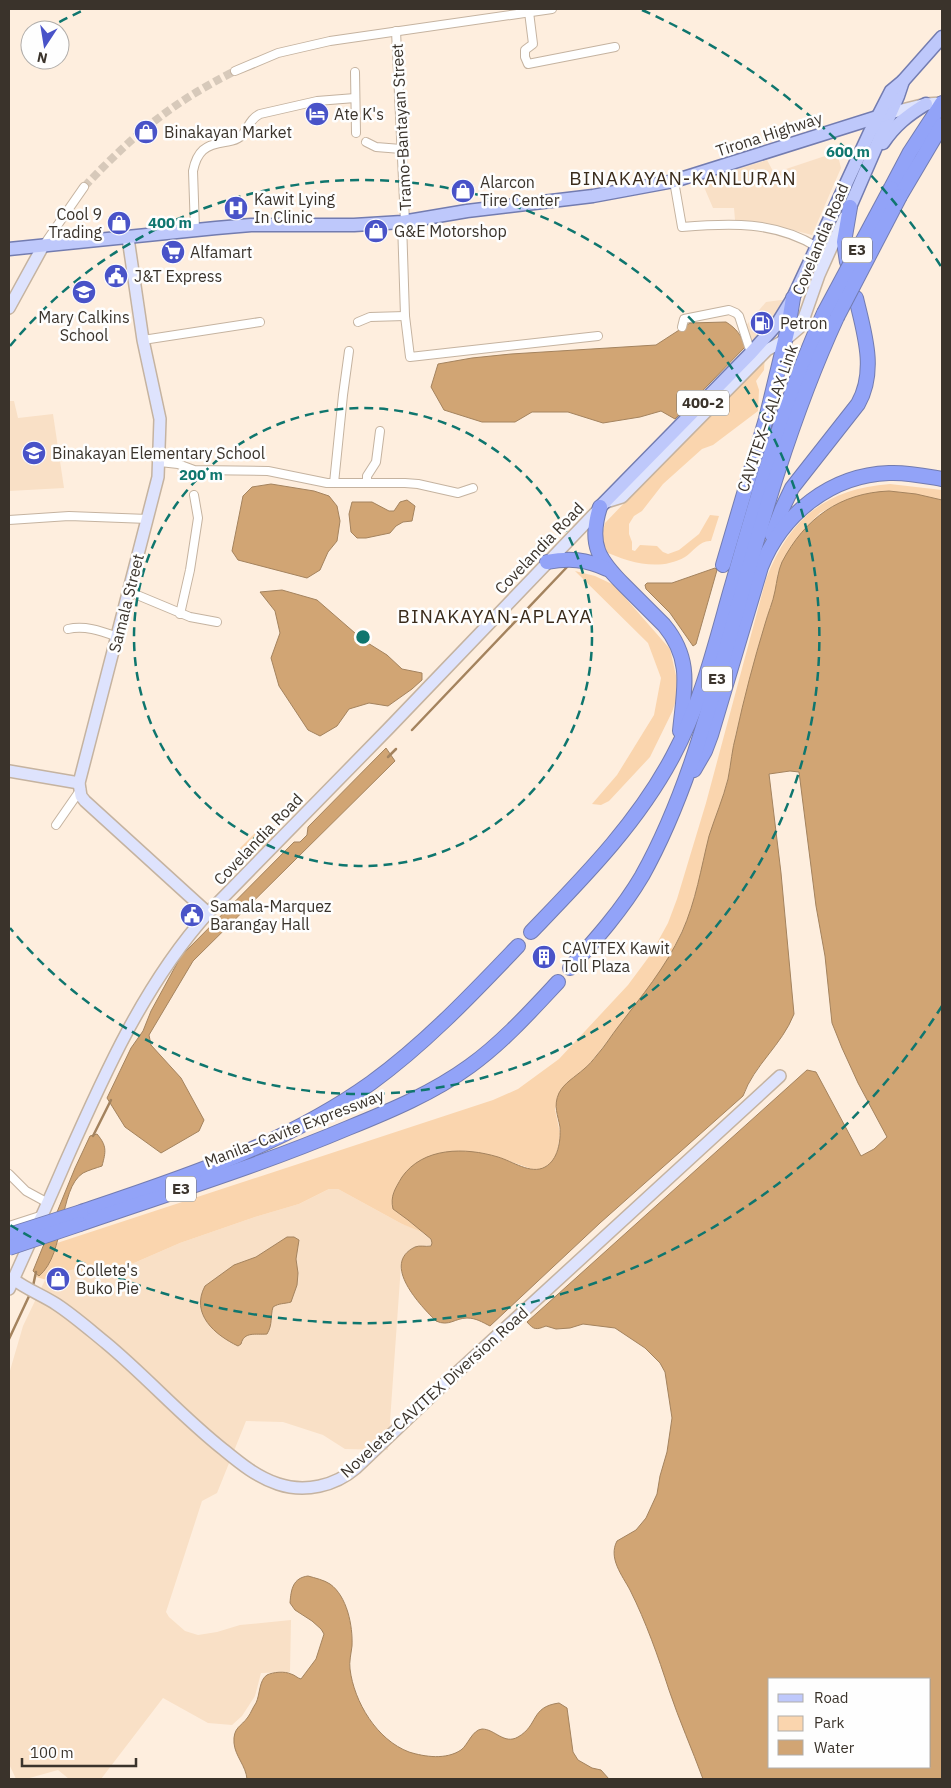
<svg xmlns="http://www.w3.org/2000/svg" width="951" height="1788" font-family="'IBM Plex Sans',sans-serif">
<rect width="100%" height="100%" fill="#feeede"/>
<g fill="#f9e0c6">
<polygon points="837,152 841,168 812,235 770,224 735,220 734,208 713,208 701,180 767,160 774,173"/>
<polygon points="781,300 788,301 751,346 744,328 766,302"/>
<polygon points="9,401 14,401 18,418 53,414 64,488 9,491"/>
<polygon points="329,1189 338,1189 402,1224 418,1229 431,1239 432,1243 431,1245 414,1247 408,1252 401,1265 388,1450 345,1449 323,1435 283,1422 246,1421 217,1493 202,1501 166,1612 169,1617 185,1631 198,1635 217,1632 240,1625 291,1620 290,1672 261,1673 255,1696 242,1716 232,1725 208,1723 163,1698 101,1779 69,1779 58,1770 26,1779 16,1779 9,1764 9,1374 23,1326 45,1280 47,1280 50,1274 55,1272 81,1268 83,1275 134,1263 180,1243 255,1217 299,1204"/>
</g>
<g fill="#fad5ae">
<path d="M 765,356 L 764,370 L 756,381 L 759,390 L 758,411 L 713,445 L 702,449 L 663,484 L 642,511 L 634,516 L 629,524 L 629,534 L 632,542 L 632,550 L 635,551 L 640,545 L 657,546 L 663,552 L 668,554 L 679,550 L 699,534 L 710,515 L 719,516 L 711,541 C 700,540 693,552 685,557 C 658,572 629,562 603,551 L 600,542 L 605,523 Z"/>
<path d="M 890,484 L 942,490 L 942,500 L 901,492 L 878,492 L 858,496 L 837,504 L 820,513 L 806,527 L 790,550 L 778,572 L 775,593 L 758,647 L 735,737 L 728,778 L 722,802 L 710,833 L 701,873 L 689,915 L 682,931 L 668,960 L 648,990 L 587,1067 L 566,1084 L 555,1109 L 560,1133 L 558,1148 L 554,1161 L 541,1169 L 532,1169 L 497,1157 L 422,1232 L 402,1224 L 338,1189 L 329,1189 L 299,1204 L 255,1217 L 180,1243 L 134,1263 L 83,1275 L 81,1268 L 50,1274 L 47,1280 L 36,1277 L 51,1245 L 493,1100 L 518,1089 L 559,1059 L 628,985 L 651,954 L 668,923 L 677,899 L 706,803 L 766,579 C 789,519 825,489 890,484 Z"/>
<polygon points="575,571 595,576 614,585 670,649 677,680 676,700 672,712 650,757 609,801 601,805 592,804 617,775 654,715 661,678 648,643"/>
<polygon points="261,827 273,837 250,860 238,850"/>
</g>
<g fill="#d1a574" stroke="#a4835e" fill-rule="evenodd">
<path d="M 726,322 C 737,329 741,335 745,347 L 675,419 L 661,411 L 640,417 L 603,423 L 568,412 L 532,412 L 515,422 L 482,422 L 444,410 L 431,387 L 438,364 L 472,358 L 511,354 L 656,345 L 690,323 Z"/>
<polygon points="271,484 314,491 329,496 337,506 340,521 337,541 328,552 320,570 307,578 238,560 232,551 243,496 252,487"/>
<path d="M 889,491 L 916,494 L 942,500 L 942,1779 L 703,1779 C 692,1749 679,1720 669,1690 C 658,1656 646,1622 630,1590 C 622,1575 608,1558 617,1541 L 636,1530 L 646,1518 L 657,1494 L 660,1476 L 667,1452 L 672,1418 L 665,1372 L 660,1363 L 645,1348 L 615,1328 L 583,1324 L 570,1328 L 556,1329 L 546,1326 C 536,1330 534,1330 527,1322 L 807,1070 L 816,1072 L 861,1156 L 874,1149 L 887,1137 L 858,1083 L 842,1048 L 832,1023 L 825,956 L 816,906 L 799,772 L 790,771 L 769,774 L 781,873 L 794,1014 C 782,1045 754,1065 743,1096 L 600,1223 L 490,1326 C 482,1322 476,1318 467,1318 C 455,1318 449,1327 436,1321 C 421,1306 380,1264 415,1247 C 420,1245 425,1247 431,1246 L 432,1243 L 431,1239 L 408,1220 L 393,1209 C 390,1196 395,1189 402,1177 C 423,1147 465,1147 498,1157 C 512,1161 531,1175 545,1167 C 558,1160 561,1141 560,1127 C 558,1115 553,1106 559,1093 C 564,1083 575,1077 584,1069 C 589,1065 593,1060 597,1055 C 605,1046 611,1036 618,1027 C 643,994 664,970 682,932 C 696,901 701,868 709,836 C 715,817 723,799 728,779 C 731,764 732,749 736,735 C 744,698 754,660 765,624 C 768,613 773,602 775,591 C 777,581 778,571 782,562 C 805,518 840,493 889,491 ZM 770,1679 L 930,1679 L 930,1767 L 770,1767 Z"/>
<polygon points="407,500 415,506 412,521 403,522 396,526 390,533 366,538 357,538 351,532 349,514 352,502 372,502 389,511 394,511 400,502"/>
<polygon points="715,568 717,570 696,644 693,646 670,613 646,589 645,585 647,583 672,583"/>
<polygon points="282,590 317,600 363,640 387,655 402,669 422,673 422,680 412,689 388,706 369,703 349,709 337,726 320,736 308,730 279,686 271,658 280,633 275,611 260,592"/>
<polygon points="386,748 395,761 193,961 149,1035 151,1045 181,1078 204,1120 199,1131 161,1153 125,1127 107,1098 131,1048 143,1031 151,1011 181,956 294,842 300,842 307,835 308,827"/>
<path d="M 97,1134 C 107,1146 106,1151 102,1166 C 96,1168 89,1170 83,1173 C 58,1189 66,1254 39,1276 L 33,1271 L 75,1168 L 90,1136 Z"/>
<path d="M 287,1237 L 294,1237 L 299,1240 L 296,1259 L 298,1273 L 297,1285 L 291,1302 C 284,1304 279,1303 273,1307 C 270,1317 273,1324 267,1334 C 256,1335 244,1331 241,1344 L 238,1346 C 215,1335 190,1314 205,1286 L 234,1265 L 256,1257 Z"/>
<path d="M 308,1576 C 315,1578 324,1580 330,1584 C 347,1596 353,1626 352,1646 C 351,1654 349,1662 350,1669 C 354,1702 377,1740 409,1752 C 425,1757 446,1760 461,1750 C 468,1745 472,1730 482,1729 C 495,1729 504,1745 518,1737 C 539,1725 530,1707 559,1703 L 567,1708 L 573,1752 L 578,1760 L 592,1768 L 601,1770 L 609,1779 L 247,1779 C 246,1766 235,1756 234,1743 C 233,1727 241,1727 248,1717 C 251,1713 253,1707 256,1703 C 260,1695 259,1680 267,1675 C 273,1672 285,1671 291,1674 C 295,1675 297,1678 301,1679 L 316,1659 L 324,1634 L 321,1629 L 312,1621 L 295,1610 L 290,1603 C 291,1589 293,1578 308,1576 Z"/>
</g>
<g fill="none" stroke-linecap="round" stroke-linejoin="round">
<g stroke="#a4835e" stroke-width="2.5">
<polyline points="412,730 568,566"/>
<polyline points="388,757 396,749"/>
<polyline points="93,1136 111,1100"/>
<polyline points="33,1286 36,1272"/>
<polyline points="9,1339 30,1294"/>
</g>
<path stroke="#d7c9ba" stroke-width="8" stroke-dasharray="8 4" stroke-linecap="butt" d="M 84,187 C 132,136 171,103 235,71"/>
<g stroke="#c5b3a0" stroke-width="10">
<g id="street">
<polyline points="529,12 533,44 525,50 525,57 528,64 615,47"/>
<polyline points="396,31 405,222"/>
<polyline points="235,71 278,53 330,41 552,9"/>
<polyline points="355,72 356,133"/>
<polyline points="366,142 376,147 401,149"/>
<path d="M 674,181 L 682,227 C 730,223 775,221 817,247"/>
<polyline points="402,222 405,316 410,357 598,336"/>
<path d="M 195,230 L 193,171 C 197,151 205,145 225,142 C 230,141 235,141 240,137 C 248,130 249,119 260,114 L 317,101 L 355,98"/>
<polyline points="43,246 84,187"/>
<polyline points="358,322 370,317 405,316"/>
<polyline points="682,327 684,319 729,310 736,313 739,316 751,353"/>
<polyline points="143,340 260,322"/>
<polyline points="160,462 178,464 194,470 268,471 327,483 405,483 418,484 458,493 473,488"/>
<polyline points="334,483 343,395 349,351"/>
<polyline points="367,483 367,476 376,462 380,431"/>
<polyline points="9,520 69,516 148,519"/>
<polyline points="130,592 190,617 217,622"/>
<polyline points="180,614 190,570 198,518 194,495"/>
<path d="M 68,629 C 85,625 101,631 118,637"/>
<polyline points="56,825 81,789"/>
<polyline points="9,1174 26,1191 48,1203"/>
<polyline points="9,1226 43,1215"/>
</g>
</g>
<g stroke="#c5b3a0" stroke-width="14">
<g id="secondary">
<polyline points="890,113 926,104 942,103"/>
<polyline points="128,238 143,340 160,419 158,477 79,783 81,796 85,801 208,913"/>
<polyline points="9,308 43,246"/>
<polyline points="606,502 622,497 767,350 785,340 799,328 805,315 819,275 845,217"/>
<polyline points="9,771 79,783"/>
<path d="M 13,1279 C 26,1289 42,1295 56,1304 C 73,1315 90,1330 106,1343 C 147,1377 182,1417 224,1450 C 241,1464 257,1477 278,1484 C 305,1493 335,1486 356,1468 L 440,1388 L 780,1076"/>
<path d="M 9,1289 C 28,1247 47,1205 65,1163 C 103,1077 144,984 208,913 L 389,728 L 600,508"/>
</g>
</g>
<g stroke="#737cb0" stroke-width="15">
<g id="primary">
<path d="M 883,143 C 895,125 908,115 926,104"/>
<polyline points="850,207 898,96 903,81"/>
<polyline points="9,249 216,228 251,225 354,225 402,222 467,211 593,196 674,181 890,113"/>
<polyline points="600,507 751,353 777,324 793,298 870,132 891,91 903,81 942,37"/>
</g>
</g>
<g stroke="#737cb0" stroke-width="16">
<g id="highway">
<polyline points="891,188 910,152 942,103"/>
<polyline points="900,196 942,125"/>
<polyline points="847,262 844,242 850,207"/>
<path d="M 600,507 C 588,545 599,560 625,586 C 638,599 651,612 664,625 C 693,660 684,689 680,731"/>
<path d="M 772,535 L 782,509 L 792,488 L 858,404 C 877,371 864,332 856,298"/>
<path d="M 547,562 C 569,558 586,559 607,569"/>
<polyline points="723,565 766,419 788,328 793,298"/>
<path d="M 694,770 L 705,751 L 711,735 L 761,567 C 782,514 831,475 889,473 C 907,472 925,476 942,479"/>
<path d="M 531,932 C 583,878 637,824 673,756 C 701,704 715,645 731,589 C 758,495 784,401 824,313"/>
<path d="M 570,968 C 596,939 622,910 642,876 C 685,799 708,712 732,628 C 761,523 791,417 837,317"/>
<path d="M 81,1212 C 182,1178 284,1145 371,1083 C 426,1043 472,994 518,946"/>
<path d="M 80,1224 C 170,1193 261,1165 348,1128 C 390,1111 433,1093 470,1066 C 503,1042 530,1012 558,982"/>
</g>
</g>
<use href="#street" stroke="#fff" stroke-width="8"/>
<use href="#secondary" stroke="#dee3fd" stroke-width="11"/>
<use href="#primary" stroke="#bec8fb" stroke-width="12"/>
<use href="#highway" stroke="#92a3f8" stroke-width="14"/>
<g stroke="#737cb0" stroke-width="16" stroke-linecap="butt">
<g id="highway-bridge">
<polyline points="824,313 891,188"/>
<polyline points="837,317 900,196"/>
<polyline points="9,1235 81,1212"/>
<polyline points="9,1248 80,1224"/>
</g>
</g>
<use href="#highway-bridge" stroke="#92a3f8" stroke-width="14"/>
</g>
<g fill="none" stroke="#0f766e" stroke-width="2.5" stroke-dasharray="9 6">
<circle cx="363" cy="637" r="229"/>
<path d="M10 346A457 457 0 1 1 10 928"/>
<path d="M942 1006A686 686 0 0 1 10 1225M46 29A686 686 0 0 1 84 10M642 10A686 686 0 0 1 942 268"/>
</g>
<defs>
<g id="hotel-disc" transform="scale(1.25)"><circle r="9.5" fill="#4953c8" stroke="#fefefe"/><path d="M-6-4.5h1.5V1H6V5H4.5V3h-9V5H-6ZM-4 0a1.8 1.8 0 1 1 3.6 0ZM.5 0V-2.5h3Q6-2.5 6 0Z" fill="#fff"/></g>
<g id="shop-disc" transform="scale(1.25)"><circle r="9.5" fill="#4953c8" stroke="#fefefe"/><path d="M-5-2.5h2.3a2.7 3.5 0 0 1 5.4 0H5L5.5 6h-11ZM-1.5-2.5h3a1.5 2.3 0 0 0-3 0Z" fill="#fff"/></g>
<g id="hospital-disc" transform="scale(1.25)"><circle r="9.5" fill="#4953c8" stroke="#fefefe"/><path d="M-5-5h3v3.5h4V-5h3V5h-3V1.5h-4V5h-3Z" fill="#fff"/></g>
<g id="supermarket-disc" transform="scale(1.25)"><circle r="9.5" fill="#4953c8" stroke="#fefefe"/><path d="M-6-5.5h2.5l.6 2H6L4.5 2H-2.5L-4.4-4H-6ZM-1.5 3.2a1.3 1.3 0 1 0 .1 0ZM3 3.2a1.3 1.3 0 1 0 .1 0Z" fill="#fff"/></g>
<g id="civic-disc" transform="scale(1.25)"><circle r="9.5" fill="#4953c8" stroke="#fefefe"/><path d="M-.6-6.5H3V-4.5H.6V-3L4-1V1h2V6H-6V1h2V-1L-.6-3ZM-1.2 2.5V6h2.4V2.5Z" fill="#fff"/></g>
<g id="school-disc" transform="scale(1.25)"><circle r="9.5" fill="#4953c8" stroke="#fefefe"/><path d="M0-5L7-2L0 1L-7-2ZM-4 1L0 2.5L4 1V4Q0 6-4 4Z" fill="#fff"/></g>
<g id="fuel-disc" transform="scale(1.25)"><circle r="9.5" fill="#4953c8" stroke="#fefefe"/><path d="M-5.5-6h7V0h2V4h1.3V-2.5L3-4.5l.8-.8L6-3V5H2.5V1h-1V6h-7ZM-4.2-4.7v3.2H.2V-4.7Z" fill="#fff"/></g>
<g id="building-disc" transform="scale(1.25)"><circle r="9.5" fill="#4953c8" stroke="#fefefe"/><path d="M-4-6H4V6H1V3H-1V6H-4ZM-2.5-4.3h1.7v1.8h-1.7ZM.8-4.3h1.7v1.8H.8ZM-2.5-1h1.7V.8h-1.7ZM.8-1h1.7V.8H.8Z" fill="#fff"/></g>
</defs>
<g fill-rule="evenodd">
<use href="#hotel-disc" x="317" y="114"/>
<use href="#shop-disc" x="146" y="132"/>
<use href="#shop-disc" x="463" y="191"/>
<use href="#hospital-disc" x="236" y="208"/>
<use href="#shop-disc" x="119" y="223"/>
<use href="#shop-disc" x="376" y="231"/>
<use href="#supermarket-disc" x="173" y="252"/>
<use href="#civic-disc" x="116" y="276"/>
<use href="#school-disc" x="84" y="292"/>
<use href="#fuel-disc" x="762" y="323"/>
<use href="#school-disc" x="34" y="453"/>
<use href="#civic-disc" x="192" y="915"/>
<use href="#building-disc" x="544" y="957"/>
<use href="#shop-disc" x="58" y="1279"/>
</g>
<g text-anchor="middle" stroke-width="5" stroke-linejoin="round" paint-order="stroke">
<g fill="#fefefe" stroke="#75706a" stroke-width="1">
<rect x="842" y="237.5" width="30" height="25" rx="4"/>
<rect x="677" y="390.5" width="52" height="25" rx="4"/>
<rect x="702" y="666.5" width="30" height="25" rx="4"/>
<rect x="166" y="1176.5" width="30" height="25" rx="4"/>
</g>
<g font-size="15" font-weight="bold" fill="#3a332b">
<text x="857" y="255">E3</text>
<text x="703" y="408">400-2</text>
<text x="717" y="684">E3</text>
<text x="181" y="1194">E3</text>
</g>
<g font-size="16" fill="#3a332b" stroke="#fefefe" text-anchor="start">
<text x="334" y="120">Ate K's</text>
<text x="164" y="138">Binakayan Market</text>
<text x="480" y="188">Alarcon<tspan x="480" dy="18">Tire Center</tspan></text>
<text x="254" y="205">Kawit Lying<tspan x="254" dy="18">In Clinic</tspan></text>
<text x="102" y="220" text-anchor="end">Cool 9<tspan x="102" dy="18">Trading</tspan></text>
<text x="394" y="237">G&amp;E Motorshop</text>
<text x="190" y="258">Alfamart</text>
<text x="134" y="282">J&amp;T Express</text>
<text x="84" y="323" text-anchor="middle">Mary Calkins<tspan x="84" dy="18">School</tspan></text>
<text x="780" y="329">Petron</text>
<text x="52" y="459">Binakayan Elementary School</text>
<text x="210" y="912">Samala-Marquez<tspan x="210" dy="18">Barangay Hall</tspan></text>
<text x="562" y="954">CAVITEX Kawit<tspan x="562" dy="18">Toll Plaza</tspan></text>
<text x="76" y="1276">Collete's<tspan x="76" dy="18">Buko Pie</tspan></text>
</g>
<g font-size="16" fill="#3a332b" stroke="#fefefe">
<text transform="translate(401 127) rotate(-93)" y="6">Tramo-Bantayan Street</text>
<text transform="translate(769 134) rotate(-18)" y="6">Tirona Highway</text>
<text transform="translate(820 239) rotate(-67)" y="6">Covelandia Road</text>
<text transform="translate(767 418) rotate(-71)" y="6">CAVITEX–CALAX Link</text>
<text transform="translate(539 548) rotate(-46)" y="6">Covelandia Road</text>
<text transform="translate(126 603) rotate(-76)" y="6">Samala Street</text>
<text transform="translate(258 839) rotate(-46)" y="6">Covelandia Road</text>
<text transform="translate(294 1128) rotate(-21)" y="6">Manila–Cavite Expressway</text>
<text transform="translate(434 1392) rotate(-42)" y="6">Noveleta-CAVITEX Diversion Road</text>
</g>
<g font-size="19" letter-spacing="1" fill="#3a2b1b" stroke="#fefefe">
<text x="683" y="185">BINAKAYAN-KANLURAN</text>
<text x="495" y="623">BINAKAYAN-APLAYA</text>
</g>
</g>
<circle cx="363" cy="637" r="8" fill="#0f766e" stroke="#fefefe" stroke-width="2.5"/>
<g font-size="15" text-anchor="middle" font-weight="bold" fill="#0f766e" stroke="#fefefe" stroke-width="5" stroke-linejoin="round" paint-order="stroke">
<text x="848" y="157">600 m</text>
<text x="170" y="228">400 m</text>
<text x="201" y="480">200 m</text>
</g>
<rect width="951" height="1788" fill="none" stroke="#3a332b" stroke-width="20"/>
<rect x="768" y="1678" width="162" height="90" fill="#fefefe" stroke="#b0adaa"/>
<rect x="778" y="1694" width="25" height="8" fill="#bec8fb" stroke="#b0adaa"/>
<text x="814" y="1703" font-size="15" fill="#3a332b">Road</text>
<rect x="778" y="1716" width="25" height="15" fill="#fad5ae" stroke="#b0adaa"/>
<text x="814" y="1728" font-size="15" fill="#3a332b">Park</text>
<rect x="778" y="1740" width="25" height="15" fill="#d1a574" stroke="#b0adaa"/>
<text x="814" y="1753" font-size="15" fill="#3a332b">Water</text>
<g transform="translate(45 45) rotate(192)"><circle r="24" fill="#fefefe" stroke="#b0adaa"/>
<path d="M0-4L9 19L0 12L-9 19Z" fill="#4953c8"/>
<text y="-8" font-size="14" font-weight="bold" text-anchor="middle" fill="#3a332b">N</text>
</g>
<path d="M22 1758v8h114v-8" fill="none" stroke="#3a332b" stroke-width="2.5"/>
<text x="30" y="1758" font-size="15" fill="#3a332b" stroke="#fefefe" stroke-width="4" paint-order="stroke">100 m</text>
</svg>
